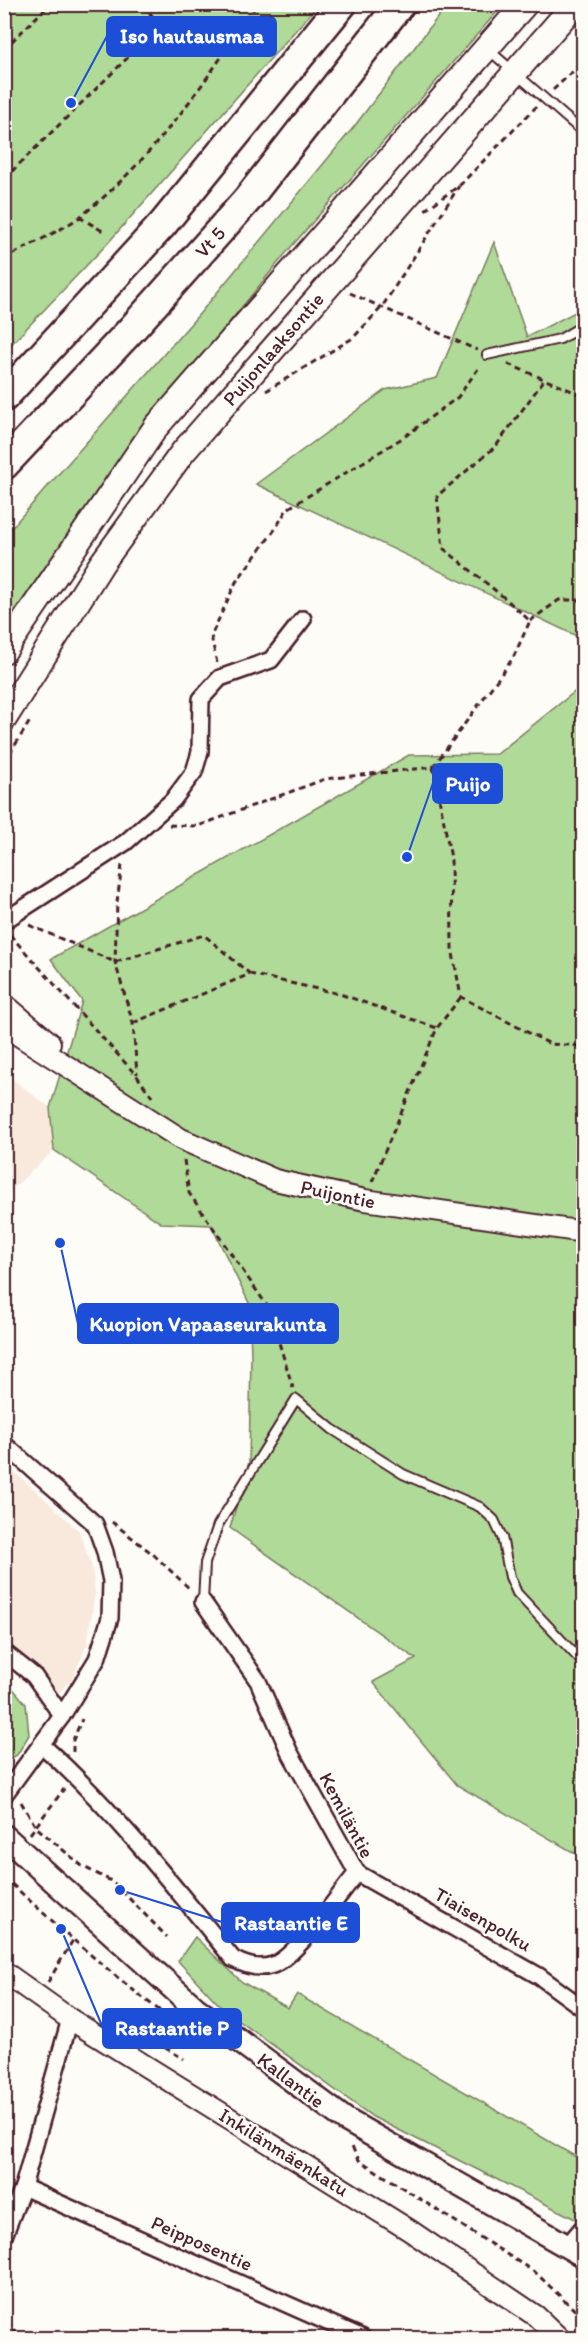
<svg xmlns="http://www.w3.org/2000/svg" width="588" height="2343" font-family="Itim,sans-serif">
<rect width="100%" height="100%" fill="#fdfcf7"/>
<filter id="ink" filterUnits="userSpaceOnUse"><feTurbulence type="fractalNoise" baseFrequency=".0167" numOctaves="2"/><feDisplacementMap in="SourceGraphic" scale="12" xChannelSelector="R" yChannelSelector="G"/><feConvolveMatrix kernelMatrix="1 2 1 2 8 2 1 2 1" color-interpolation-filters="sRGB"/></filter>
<g filter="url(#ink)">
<g fill="#f8e9dc">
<polygon points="5,1073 50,1108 54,1150 5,1196"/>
<polygon points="5,1464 40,1494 79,1531 92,1567 95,1593 87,1645 72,1679 59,1692 44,1674 5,1639"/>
</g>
<g fill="#afda97" stroke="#7c7c61" stroke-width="1.5">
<polygon points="4,5 318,5 107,244 5,351"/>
<polygon points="447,5 503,5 291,247 151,418 5,629 5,535 201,312 353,128"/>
<polygon points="494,242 527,337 583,308 583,639 256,484 385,390 437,378"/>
<polygon points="583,685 583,1858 457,1785 373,1682 416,1659 230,1528 249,1462 251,1355 249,1303 211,1225 161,1223 54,1150 50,1108 82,1001 51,959 409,755 497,754"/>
<polygon points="4,1678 26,1704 29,1735 17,1755 5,1762"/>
<polygon points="195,1937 242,1982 288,2008 297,1994 583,2161 583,2223 373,2117 224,2010 178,1961"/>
</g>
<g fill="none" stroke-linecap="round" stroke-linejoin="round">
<g stroke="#4a1f2b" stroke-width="12">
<g id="service">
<polyline points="490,51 584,133"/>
<polyline points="487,355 560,339 584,325"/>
<polyline points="203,1602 205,1563 218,1525 296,1399 332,1429 403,1474 480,1507 494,1520 502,1537 510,1577 517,1593 584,1664"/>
</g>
</g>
<g stroke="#4a1f2b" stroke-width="20">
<g id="minor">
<polyline points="4,921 126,842 173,800 194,772 200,752 201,699 220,678 271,660 303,619"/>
<polyline points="4,1444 95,1524 105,1552 111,1581 110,1618 97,1659 62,1716 4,1795"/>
<polyline points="4,1652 34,1676 62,1716"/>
<path d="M 42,1745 C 113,1809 173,1885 233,1959 C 246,1966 259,1970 273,1965 C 297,1956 339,1894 357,1873 L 289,1751 L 258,1681 L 203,1602"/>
<polyline points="357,1873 539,1976 584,2009"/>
<polyline points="23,2187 363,2338"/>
<polyline points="4,2236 23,2187 70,2019"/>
<polyline points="567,2246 584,2226"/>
<polyline points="4,2336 9,2338"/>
</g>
</g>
<g stroke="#4a1f2b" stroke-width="24">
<g id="tertiary">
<polyline points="4,1004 50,1043"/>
<polyline points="4,1026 181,1139 275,1180 365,1200 584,1232"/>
<polyline points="4,1972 70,2019 409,2230 536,2316 559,2338"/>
</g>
</g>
<g stroke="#4a1f2b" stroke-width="27">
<polyline id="secondary" points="4,1836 195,2008 346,2120 584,2256"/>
</g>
<g stroke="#4a1f2b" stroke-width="28">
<g id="primary">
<polyline points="4,651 156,427 525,4"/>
<polyline points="4,719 102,563 183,452 575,4"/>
</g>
</g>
<g stroke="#4a1f2b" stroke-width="33">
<g id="motorway">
<polyline points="4,397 163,224 342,4"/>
<polyline points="4,465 130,331 247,200 400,4"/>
</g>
</g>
<g stroke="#4a1f2b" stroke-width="3" stroke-dasharray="6 4.5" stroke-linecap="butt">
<polyline points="4,49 50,4"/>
<polyline points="553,90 584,61"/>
<polyline points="4,179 161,25 141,4"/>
<polyline points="425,210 460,185 536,107"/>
<polyline points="79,217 106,233"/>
<path d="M 4,259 C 27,246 61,231 81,216 C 154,159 206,81 257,4"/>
<polyline points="350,293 477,350"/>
<polyline points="508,364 584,396"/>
<polyline points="266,391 353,338 382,307 459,186"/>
<polyline points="530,621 559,600 584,600"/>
<polyline points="217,663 211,636 236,582 276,528 287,509 404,437 458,397 480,366"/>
<polyline points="4,763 30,721"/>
<polyline points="433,767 513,658 530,621 507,600 443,548 437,496 496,446 544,380"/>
<polyline points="169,825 198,826 325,779 433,767 451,858 452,948 461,997 550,1044 584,1046"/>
<polyline points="122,865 117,902 115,962 133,1023 137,1074"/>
<polyline points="29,925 115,962 204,935 250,974"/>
<polyline points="10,935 137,1076 152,1097"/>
<polyline points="133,1023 250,974 340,994 437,1028"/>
<polyline points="184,1160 189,1193 268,1307 293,1388"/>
<polyline points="372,1182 437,1028 461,997"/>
<polyline points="112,1522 154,1555 191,1590"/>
<polyline points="73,1752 73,1740 82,1719"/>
<polyline points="21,1802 36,1827 82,1866 113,1882 167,1937"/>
<polyline points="30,1834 64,1789"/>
<path d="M 4,1877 C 67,1935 131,1993 201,2040"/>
<polyline points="48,1982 73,1940"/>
<polyline points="118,2025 133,2029 184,2059"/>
<polyline points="352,2147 359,2160 536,2273 584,2319"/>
</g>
<use href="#service" stroke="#fdfcf7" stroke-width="8"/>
<use href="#minor" stroke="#fdfcf7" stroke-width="15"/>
<use href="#tertiary" stroke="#fdfcf7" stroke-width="20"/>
<use href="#secondary" stroke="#fdfcf7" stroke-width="22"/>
<use href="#primary" stroke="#fdfcf7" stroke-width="24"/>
<use href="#motorway" stroke="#fdfcf7" stroke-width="28"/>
</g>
</g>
<g text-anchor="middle" stroke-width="5" stroke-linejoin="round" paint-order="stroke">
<g font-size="20" fill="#4a1f2b" stroke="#fdfcf7">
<text transform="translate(210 242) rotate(-48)" y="7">Vt 5</text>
<text transform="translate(273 349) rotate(-49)" y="7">Puijonlaaksontie</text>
<text transform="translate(338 1194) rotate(12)" y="7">Puijontie</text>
<text transform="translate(347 1815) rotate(62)" y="7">Kemiläntie</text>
<text transform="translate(483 1919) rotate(30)" y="7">Tiaisenpolku</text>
<text transform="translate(291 2080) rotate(37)" y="7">Kallantie</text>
<text transform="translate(284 2152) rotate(32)" y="7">Inkilänmäenkatu</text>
<text transform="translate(202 2243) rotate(24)" y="7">Peipposentie</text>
</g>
</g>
<path fill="none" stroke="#1d4ed8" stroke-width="2" d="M71 103L107 36M407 857L433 783M60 1243L78 1324M120 1890L222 1922M61 1929L103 2028"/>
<g fill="#1d4ed8" stroke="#fdfcf7" stroke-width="2">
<circle cx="71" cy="103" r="6"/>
<circle cx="407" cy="857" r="6"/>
<circle cx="60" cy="1243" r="6"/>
<circle cx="120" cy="1890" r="6"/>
<circle cx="61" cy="1929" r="6"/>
</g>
<g fill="#1d4ed8" stroke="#1d4ed8" stroke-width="2">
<rect x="107" y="17" width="169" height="39" rx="6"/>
<rect x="433" y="764" width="69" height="39" rx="6"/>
<rect x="78" y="1304" width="260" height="39" rx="6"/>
<rect x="222" y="1903" width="137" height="39" rx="6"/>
<rect x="103" y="2009" width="138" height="39" rx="6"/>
</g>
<g font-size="21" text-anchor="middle" font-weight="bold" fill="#fff">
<text x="192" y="43">Iso hautausmaa</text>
<text x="468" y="791">Puijo</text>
<text x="208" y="1331">Kuopion Vapaaseurakunta</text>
<text x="291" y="1930">Rastaantie E</text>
<text x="172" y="2035">Rastaantie P</text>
</g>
<rect width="588" height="2343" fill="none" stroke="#fdfcf7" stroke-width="24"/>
<rect x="12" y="12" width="564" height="2319" fill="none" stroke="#4a1f2b" stroke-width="2" filter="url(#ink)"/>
</svg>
